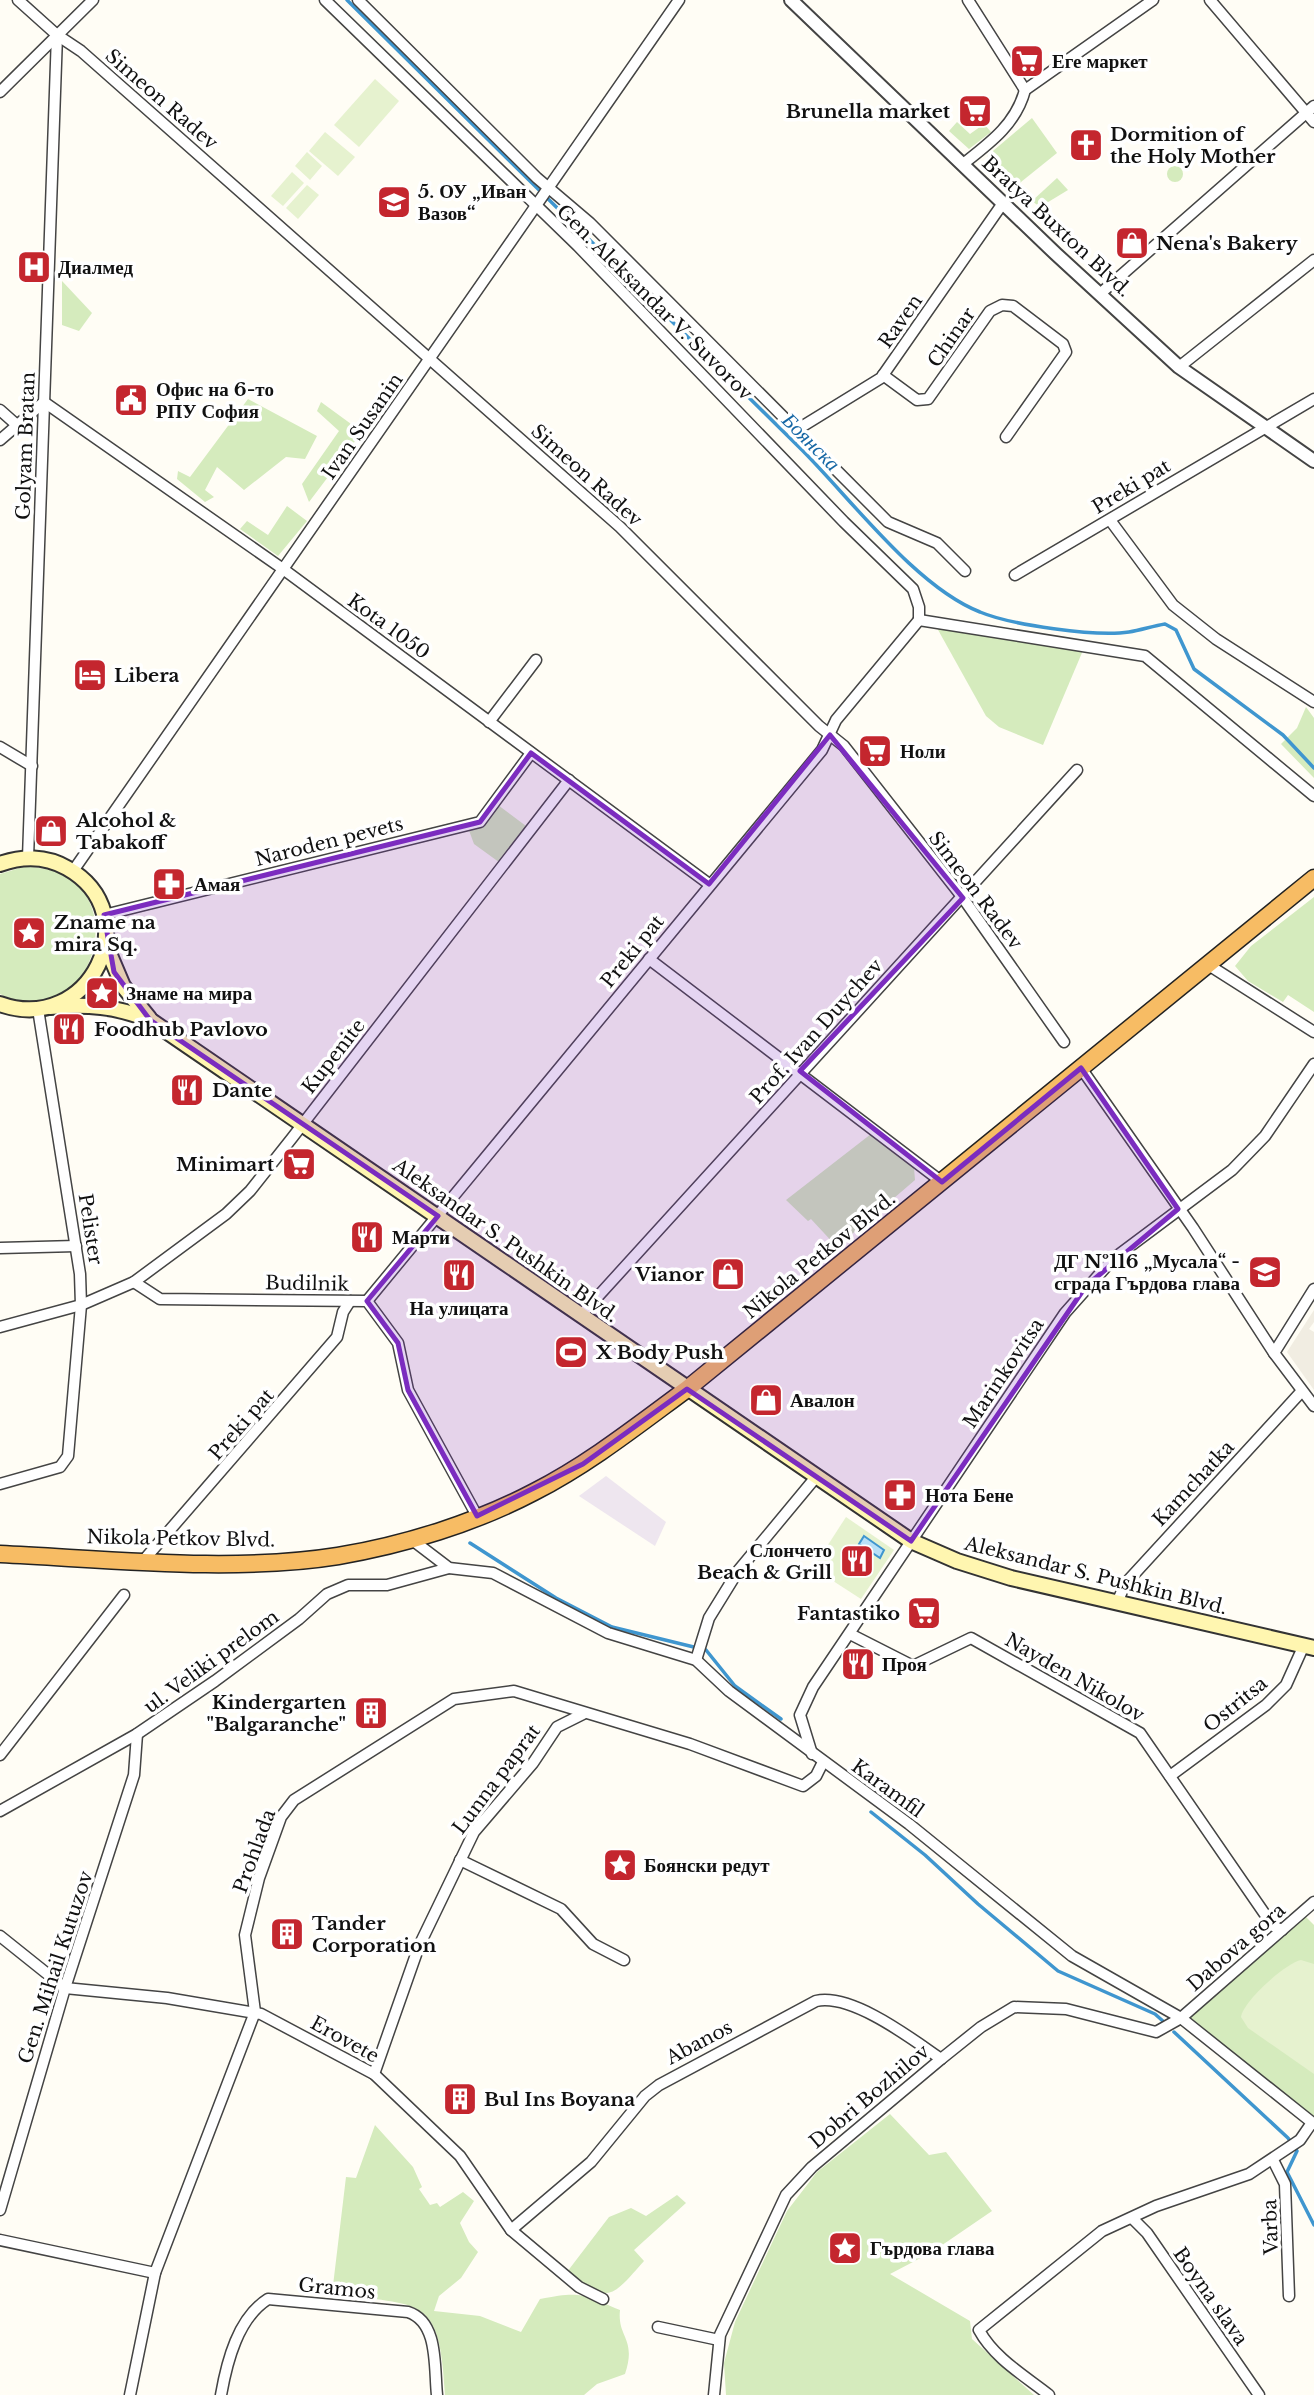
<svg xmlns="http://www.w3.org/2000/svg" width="1314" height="2395" font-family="'Libre Baskerville',serif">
<rect width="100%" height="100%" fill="#fffdf5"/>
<polygon fill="#eee6ef" points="606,1476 666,1522 655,1546 579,1496"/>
<g fill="#d5ebbd">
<polygon points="1032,118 1057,153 1016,186 987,156"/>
<polygon points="957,122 970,134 984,124 991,132 969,149 949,131"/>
<circle cx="1175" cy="174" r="8"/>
<polygon points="1057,178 1068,190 1040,207 1032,201"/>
<polygon points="62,281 92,313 79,331 62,325"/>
<polygon points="248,399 317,436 305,459 286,457 244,490 217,467 205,490 214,497 205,502 177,479 178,471 190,477"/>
<polygon points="321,402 362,432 309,502 302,484 339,431 317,411"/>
<polygon points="287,506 307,521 278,556 240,529 247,521 268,535"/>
<polygon points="937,628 1084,648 1043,745 999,727 986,716"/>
<polygon points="1306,707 1314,718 1314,778 1281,744 1297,728"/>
<polygon points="494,802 530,829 503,865 474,844 467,825 480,821"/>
<path d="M 23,867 C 144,865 98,1043 0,994 L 0,874 Z"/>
<polygon points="1314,897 1314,1012 1288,995 1283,1002 1248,981 1235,966 1251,946"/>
<polygon points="101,971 118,1003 77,1001 91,989"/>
<polygon points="871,1134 914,1168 915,1180 837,1247 811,1219 808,1221 786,1200"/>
<polygon points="1302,1913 1314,1925 1314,2124 1181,2018"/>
<polygon points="890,2114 929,2155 946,2152 992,2211 932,2252 890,2274 970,2321 972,2339 1034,2395 726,2395 724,2363 735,2322 787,2211 817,2172"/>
<path d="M 375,2125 L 413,2167 L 422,2187 L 419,2189 L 430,2205 L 437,2203 L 440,2207 L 463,2192 L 474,2201 L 460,2223 L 469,2242 L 478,2252 L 461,2278 L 439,2296 L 434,2311 L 480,2316 L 521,2332 L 540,2299 C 581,2291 582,2294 620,2310 C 617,2338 637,2338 625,2374 L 597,2384 L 584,2395 L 445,2395 C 440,2294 422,2306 332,2294 L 346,2177 L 356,2178 Z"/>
<path d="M 677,2195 L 686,2203 L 634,2250 L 644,2261 C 612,2297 608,2306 567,2272 L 609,2217 L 631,2208 L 646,2216 Z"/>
</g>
<g fill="#e6f2cf">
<polygon points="375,79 399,101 359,147 334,125"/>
<polygon points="325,132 355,157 338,176 309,151"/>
<polygon points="307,152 322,166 310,180 295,166"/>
<polygon points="292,172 304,183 283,206 271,196"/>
<polygon points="307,185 319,195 298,219 286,208"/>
<polygon points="846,1517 894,1550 861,1599 813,1568"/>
<path d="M 1301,1960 L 1314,1964 L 1314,2074 L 1248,2028 L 1241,2017 C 1243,2001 1286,1963 1301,1960 Z"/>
</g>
<polygon fill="#f1ede2" points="1314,1310 1314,1322 1309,1329 1314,1332 1314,1390 1287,1352"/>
<polygon fill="#b9e0f7" stroke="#3f96cf" stroke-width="2" points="864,1536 884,1550 880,1558 859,1544"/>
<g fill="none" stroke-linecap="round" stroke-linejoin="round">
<g stroke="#3f96cf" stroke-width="3.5">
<path d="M 347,0 C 498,150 650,300 802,450 C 851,499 916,587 980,612 C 1011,625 1096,637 1129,632 C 1141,630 1153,626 1165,624 L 1176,630 L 1194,669 L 1283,735 L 1314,768"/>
<polyline points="470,1543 556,1598 612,1627 706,1650 735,1686 781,1719"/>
<polyline points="871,1812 925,1855 978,1904 1058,1971 1155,2014 1164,2022"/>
<polyline points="1174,2032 1288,2138 1297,2151 1287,2172 1314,2225"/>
</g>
<g stroke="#444" stroke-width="13">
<g id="minor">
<polyline points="18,0 57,35 81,51 620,527 819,726 844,746 963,898 1064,1042"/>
<polyline points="325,0 578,246 844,522 913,589 919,607 919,620"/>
<polyline points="358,0 537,178 590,223 888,522 937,543 965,571"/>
<polyline points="968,0 1025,90"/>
<polyline points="1210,0 1314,122"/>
<polyline points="0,92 93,0"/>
<path d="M 963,164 C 990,143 1016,124 1025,90 L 1153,0"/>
<polyline points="1101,293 1314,106"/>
<polyline points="1179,367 1314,260"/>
<polyline points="883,375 917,400 928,399 990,311 1002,305 1013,306 1063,344 1066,352 1006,437"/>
<polyline points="0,410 18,426"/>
<polyline points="798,429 881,378 1003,203"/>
<polyline points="0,440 44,402 283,569 709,884"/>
<polyline points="1110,520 1173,605 1216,639 1314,702"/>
<polyline points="1015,575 1314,399"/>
<polyline points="919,620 1145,656 1314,796"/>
<polyline points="489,722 536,660"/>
<polyline points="0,747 32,766"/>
<polyline points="28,858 57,35"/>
<polyline points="73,871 679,0"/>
<polyline points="104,915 480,822 531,753"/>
<polyline points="649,959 942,1182"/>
<polyline points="1207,964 1314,1032"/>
<polyline points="1081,1068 1193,1228 1274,1353 1314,1406"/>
<polyline points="0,1248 76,1246"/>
<polyline points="134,1282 160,1299 367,1301 398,1343 408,1390 477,1516"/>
<polyline points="367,1301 822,750 836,720 919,620"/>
<polyline points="581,1315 1077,770"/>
<polyline points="0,1327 81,1305 134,1282 226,1214 250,1191 292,1138 569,780"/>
<polyline points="1274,1353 1314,1289"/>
<polyline points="0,1484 60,1467 68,1456 81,1305 80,1274 38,1009"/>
<polyline points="411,1539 449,1568 493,1573 608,1633 696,1660 729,1691 909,1824 1072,1956 1181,2018 1314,2124"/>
<polyline points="143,1561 337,1337 343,1312 350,1301"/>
<polyline points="1117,1603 1125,1584 1301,1392"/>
<polyline points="850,1634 913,1666 971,1638 1140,1733 1273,1926 1282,1930"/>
<polyline points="696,1660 709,1618 738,1571 816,1477"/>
<polyline points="812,1754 800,1715 813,1687 1065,1313 1113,1259 1232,1170 1265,1136 1314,1064"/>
<polyline points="0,1755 124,1595"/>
<polyline points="1170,1776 1266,1705 1286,1685 1304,1645"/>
<polyline points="0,1811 137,1734 215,1681 299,1619 327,1594 348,1585 387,1585 449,1568"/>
<polyline points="460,1860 561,1909 593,1944 624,1960"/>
<polyline points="0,1936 65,1988 167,1998 261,2014 374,2074 460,2156 511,2230 579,2287 603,2299"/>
<polyline points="374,2074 419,1946 474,1832 533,1763 557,1727 583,1714"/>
<polyline points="1273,2160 1285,2184 1289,2296"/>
<polyline points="0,2210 65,1988 134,1775 137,1734"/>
<polyline points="1133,2219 1147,2233 1259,2395"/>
<path d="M 511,2230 L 591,2162 L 645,2096 L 659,2085 L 816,2001 C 852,1993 912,2039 941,2059"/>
<polyline points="0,2240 155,2273"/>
<polyline points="658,2327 719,2340"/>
<polyline points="130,2395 155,2273 255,2012 245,1935 259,1878 281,1817 294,1800 454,1699 514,1691 690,1744 803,1786 816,1776 823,1762"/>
<path d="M 221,2395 C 227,2361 238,2318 268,2299 L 408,2312 C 439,2322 434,2368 437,2395"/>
<polyline points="714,2395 720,2335 786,2195 812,2167 941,2059 981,2027 1014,2007 1066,2009 1156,2032 1181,2018 1314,1902"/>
<path d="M 1049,2395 C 1025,2376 994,2358 979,2330 L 1102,2231 L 1156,2206 L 1249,2174 L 1300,2140 L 1311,2124"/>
</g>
</g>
<g stroke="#444" stroke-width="16">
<polyline id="tertiary" points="791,0 1056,254 1179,367 1314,461"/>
</g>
<g stroke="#333" stroke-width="18">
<g id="secondary">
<path d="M 0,864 C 22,856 46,856 67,868 C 149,914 90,1036 0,1004"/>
<polyline points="106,946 123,986 149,1018"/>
<path d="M 50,1007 C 87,1004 116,1006 150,1020 L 911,1541 L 957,1561 L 1011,1578 L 1314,1648"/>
</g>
</g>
<g stroke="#222" stroke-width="19">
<path id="trunk" d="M 0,1554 C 107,1559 232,1573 338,1556 C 404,1545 475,1523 534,1492 C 589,1464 638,1425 687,1389 L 1314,878"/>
</g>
<use href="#minor" stroke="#fff" stroke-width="10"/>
<use href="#tertiary" stroke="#fff" stroke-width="12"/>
<use href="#secondary" stroke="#fff6b0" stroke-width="14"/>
<use href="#trunk" stroke="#f7bc64" stroke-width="16"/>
</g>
<path fill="#7b2cbf" fill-opacity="0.2" stroke="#7b2cbf" stroke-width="5" stroke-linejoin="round" d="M 830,735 L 963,898 L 800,1071 L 942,1182 L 1081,1068 L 1178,1209 L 1086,1286 L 911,1541 L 687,1389 L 583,1464 L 477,1516 L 408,1390 L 398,1343 L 367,1301 L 438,1216 L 150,1020 L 114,972 L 104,915 L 480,822 L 531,753 L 709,884 Z"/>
<defs>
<g id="supermarket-square" transform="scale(1.75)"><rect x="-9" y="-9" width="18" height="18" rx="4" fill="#c4262e" stroke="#fff"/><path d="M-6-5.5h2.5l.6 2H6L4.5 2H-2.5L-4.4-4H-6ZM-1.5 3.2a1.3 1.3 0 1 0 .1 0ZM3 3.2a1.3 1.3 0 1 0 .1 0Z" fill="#fff"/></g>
<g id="church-square" transform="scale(1.75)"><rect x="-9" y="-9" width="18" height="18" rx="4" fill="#c4262e" stroke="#fff"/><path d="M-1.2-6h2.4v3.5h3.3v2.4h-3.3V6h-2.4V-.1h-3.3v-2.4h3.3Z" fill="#fff"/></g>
<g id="school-square" transform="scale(1.75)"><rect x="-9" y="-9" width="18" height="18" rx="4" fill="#c4262e" stroke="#fff"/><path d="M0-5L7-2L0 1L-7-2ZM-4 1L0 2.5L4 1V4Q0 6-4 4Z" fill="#fff"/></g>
<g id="shop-square" transform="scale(1.75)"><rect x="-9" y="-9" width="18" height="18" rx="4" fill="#c4262e" stroke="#fff"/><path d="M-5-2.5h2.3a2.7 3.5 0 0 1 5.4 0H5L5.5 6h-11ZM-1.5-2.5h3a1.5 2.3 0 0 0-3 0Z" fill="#fff"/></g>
<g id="hospital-square" transform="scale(1.75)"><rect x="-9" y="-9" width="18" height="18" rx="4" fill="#c4262e" stroke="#fff"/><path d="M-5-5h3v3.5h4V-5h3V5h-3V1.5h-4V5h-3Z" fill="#fff"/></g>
<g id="civic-square" transform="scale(1.75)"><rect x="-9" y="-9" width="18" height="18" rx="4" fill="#c4262e" stroke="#fff"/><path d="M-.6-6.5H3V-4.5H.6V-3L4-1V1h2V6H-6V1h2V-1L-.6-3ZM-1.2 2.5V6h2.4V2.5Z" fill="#fff"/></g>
<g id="hotel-square" transform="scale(1.75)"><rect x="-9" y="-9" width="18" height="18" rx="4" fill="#c4262e" stroke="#fff"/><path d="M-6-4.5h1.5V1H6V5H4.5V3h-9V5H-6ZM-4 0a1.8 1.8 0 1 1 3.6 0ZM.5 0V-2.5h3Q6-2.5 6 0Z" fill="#fff"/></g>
<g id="pharmacy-square" transform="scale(1.75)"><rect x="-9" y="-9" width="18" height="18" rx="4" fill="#c4262e" stroke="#fff"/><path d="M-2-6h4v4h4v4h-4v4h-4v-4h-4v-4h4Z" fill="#fff"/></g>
<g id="sight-square" transform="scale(1.75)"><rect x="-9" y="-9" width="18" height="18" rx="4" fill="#c4262e" stroke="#fff"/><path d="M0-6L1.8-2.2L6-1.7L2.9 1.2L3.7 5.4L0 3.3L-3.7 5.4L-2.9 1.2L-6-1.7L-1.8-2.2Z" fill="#fff"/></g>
<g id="restaurant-square" transform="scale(1.75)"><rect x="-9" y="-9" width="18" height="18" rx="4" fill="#c4262e" stroke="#fff"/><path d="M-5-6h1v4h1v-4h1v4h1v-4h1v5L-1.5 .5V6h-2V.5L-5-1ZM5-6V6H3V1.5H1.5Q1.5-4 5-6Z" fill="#fff"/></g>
<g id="stadium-square" transform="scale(1.75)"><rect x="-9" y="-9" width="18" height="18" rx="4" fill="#c4262e" stroke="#fff"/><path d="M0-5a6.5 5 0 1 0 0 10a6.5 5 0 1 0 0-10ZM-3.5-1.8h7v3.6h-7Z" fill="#fff"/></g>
<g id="building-square" transform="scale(1.75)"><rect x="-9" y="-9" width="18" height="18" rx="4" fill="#c4262e" stroke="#fff"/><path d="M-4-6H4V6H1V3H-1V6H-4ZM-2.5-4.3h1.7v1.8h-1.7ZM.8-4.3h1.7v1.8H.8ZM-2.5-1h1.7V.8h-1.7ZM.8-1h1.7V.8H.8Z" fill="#fff"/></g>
</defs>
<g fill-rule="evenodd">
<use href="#supermarket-square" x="1027" y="61"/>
<use href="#supermarket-square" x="975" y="111"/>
<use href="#church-square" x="1086" y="145"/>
<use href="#school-square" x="394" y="202"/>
<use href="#shop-square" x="1132" y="243"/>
<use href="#hospital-square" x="34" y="267"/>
<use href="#civic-square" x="131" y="400"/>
<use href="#hotel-square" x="90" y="675"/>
<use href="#supermarket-square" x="875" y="751"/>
<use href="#shop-square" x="51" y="831"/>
<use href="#pharmacy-square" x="169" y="884"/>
<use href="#sight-square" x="29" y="933"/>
<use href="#sight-square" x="102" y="993"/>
<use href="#restaurant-square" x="69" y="1029"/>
<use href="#restaurant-square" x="187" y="1090"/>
<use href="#supermarket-square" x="299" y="1164"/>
<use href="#restaurant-square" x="367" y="1237"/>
<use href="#school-square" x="1265" y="1272"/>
<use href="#shop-square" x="728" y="1274"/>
<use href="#restaurant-square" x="459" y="1275"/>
<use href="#stadium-square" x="571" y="1352"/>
<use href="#shop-square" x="766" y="1400"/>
<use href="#pharmacy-square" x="900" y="1495"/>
<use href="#restaurant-square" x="857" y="1561"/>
<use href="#supermarket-square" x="924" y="1613"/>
<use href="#restaurant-square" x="858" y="1664"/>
<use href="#building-square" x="371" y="1713"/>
<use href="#sight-square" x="620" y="1865"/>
<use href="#building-square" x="287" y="1934"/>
<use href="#building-square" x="460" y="2099"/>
<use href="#sight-square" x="845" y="2248"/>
</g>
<g text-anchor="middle" stroke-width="7" stroke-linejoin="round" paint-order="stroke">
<g font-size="19" font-weight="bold" fill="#111" stroke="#fff" text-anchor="start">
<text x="1052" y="68">Еге маркет</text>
<text x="950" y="118" text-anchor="end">Brunella market</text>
<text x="1110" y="141">Dormition of<tspan x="1110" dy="22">the Holy Mother</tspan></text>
<text x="418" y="198">5. ОУ „Иван<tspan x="418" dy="22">Вазов“</tspan></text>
<text x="1156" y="250">Nena's Bakery</text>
<text x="58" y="274">Диалмед</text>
<text x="156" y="396">Офис на 6-то<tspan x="156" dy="22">РПУ София</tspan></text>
<text x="114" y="682">Libera</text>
<text x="900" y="758">Ноли</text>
<text x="76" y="827">Alcohol &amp;<tspan x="76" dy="22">Tabakoff</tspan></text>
<text x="194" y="891">Амая</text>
<text x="54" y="929">Zname na<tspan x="54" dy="22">mira Sq.</tspan></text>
<text x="126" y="1000">Знаме на мира</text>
<text x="94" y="1036">Foodhub Pavlovo</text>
<text x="212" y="1097">Dante</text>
<text x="274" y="1171" text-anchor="end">Minimart</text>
<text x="392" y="1244">Марти</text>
<text x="1240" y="1268" text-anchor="end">ДГ №116 „Мусала“ -<tspan x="1240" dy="22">сграда Гърдова глава</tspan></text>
<text x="704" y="1281" text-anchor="end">Vianor</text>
<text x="459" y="1315" text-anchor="middle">На улицата</text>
<text x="596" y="1359">X Body Push</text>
<text x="790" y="1407">Авалон</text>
<text x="925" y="1502">Нота Бене</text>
<text x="832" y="1557" text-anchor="end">Слончето<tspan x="832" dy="22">Beach &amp; Grill</tspan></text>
<text x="900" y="1620" text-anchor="end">Fantastiko</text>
<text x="882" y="1671">Проя</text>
<text x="346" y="1709" text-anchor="end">Kindergarten<tspan x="346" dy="22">"Balgaranche"</tspan></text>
<text x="644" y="1872">Боянски редут</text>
<text x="312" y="1930">Tander<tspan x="312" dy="22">Corporation</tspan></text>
<text x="484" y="2106">Bul Ins Boyana</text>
<text x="870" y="2255">Гърдова глава</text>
</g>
<g font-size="19" fill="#111" stroke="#fff">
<text transform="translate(162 99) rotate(41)" y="7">Simeon Radev</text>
<text transform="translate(1057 226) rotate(43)" y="7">Bratya Buxton Blvd.</text>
<text transform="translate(655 302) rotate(45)" y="7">Gen. Aleksandar V. Suvorov</text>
<text transform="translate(900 321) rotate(-55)" y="7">Raven</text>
<text transform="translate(951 337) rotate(-55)" y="7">Chinar</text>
<text transform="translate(362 426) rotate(-55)" y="7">Ivan Susanin</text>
<text transform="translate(25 446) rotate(-88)" y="7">Golyam Bratan</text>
<text transform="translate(587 475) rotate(42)" y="7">Simeon Radev</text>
<text transform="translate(1131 486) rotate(-31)" y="7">Preki pat</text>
<text transform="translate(389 626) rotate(36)" y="7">Kota 1050</text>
<text transform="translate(329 841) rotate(-14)" y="7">Naroden pevets</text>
<text transform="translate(976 890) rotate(53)" y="7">Simeon Radev</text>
<text transform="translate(632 951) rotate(-51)" y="7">Preki pat</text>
<text transform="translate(816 1031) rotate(-48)" y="7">Prof. Ivan Duychev</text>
<text transform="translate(333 1056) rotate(-52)" y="7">Kupenite</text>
<text transform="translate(91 1229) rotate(81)" y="7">Pelister</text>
<text transform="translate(506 1240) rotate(35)" y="7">Aleksandar S. Pushkin Blvd.</text>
<text transform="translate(819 1255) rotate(-39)" y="7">Nikola Petkov Blvd.</text>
<text transform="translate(307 1283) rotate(1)" y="7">Budilnik</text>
<text transform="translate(1003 1373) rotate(-56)" y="7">Marinkovitsa</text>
<text transform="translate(241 1424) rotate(-49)" y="7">Preki pat</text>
<text transform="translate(1193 1483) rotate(-47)" y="7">Kamchatka</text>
<text transform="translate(181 1538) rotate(1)" y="7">Nikola Petkov Blvd.</text>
<text transform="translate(1096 1575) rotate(14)" y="7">Aleksandar S. Pushkin Blvd.</text>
<text transform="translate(211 1661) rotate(-36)" y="7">ul. Veliki prelom</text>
<text transform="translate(1075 1677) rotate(30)" y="7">Nayden Nikolov</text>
<text transform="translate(1235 1704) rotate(-39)" y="7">Ostritsa</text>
<text transform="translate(496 1779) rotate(-53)" y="7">Lunna paprat</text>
<text transform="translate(888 1788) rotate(36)" y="7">Karamfil</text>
<text transform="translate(254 1851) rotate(-70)" y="7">Prohlada</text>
<text transform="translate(1236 1947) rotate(-41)" y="7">Dabova gora</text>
<text transform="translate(55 1967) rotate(-72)" y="7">Gen. Mihail Kutuzov</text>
<text transform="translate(345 2039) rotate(29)" y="7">Erovete</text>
<text transform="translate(699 2042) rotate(-28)" y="7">Abanos</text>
<text transform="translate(869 2096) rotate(-40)" y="7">Dobri Bozhilov</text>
<text transform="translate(1270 2227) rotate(-92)" y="7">Varba</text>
<text transform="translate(337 2288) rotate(6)" y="7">Gramos</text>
<text transform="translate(1211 2296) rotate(55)" y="7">Boyna slava</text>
</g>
<g font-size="21" font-style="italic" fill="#1768a6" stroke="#fff">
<text transform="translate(811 442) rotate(45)" y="7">Боянска</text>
</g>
</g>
</svg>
